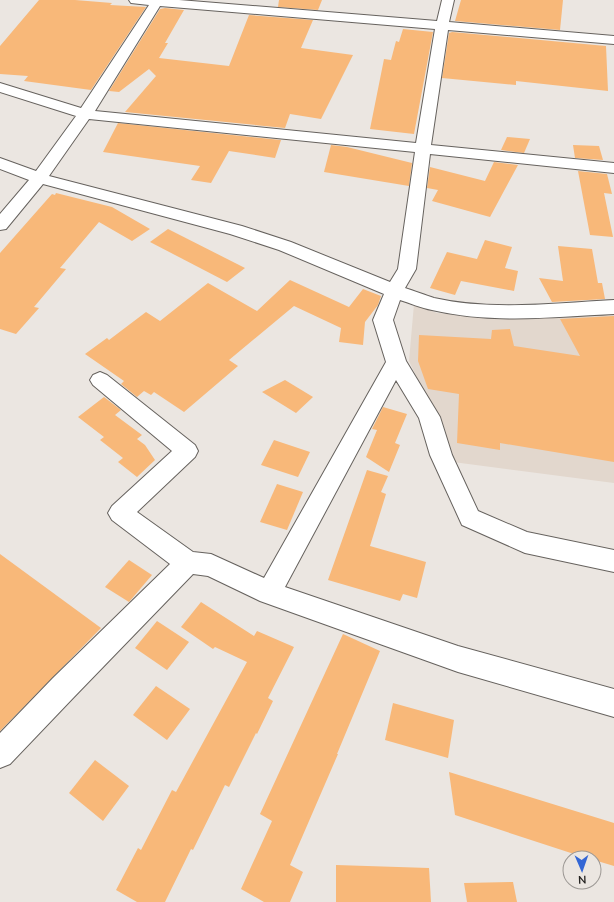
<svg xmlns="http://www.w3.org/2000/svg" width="614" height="902" font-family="Mulish,sans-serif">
<rect width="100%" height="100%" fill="#ebe6e1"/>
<polygon fill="#e2d7cd" points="414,304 437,313 508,318 614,313 614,483 453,462 446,439 409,361"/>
<g fill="#f8b879">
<polygon points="39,0 75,0 112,3 110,5 146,7 91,90 24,81 28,76 0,74 0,46"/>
<polygon points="279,0 322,0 318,10 278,7"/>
<polygon points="461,0 563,0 560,30 455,21"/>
<polygon points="165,8 184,10 165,43 168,43 159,58 229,66 249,15 313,20 301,48 353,55 321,119 290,114 285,128 125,112 156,76 149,69 119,92 109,91 160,9"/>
<polygon points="403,29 433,32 414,134 370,129 384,59 391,60 396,41 399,42"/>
<polygon points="452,32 606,46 608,91 516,81 516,85 442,78 449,33"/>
<polygon points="118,123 281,140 275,158 229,151 211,183 191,180 200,166 103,152"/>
<polygon points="507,137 530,139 524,153 501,150"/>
<polygon points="331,145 347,147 412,163 409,186 324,172"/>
<polygon points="573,145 599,146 603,160 575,158"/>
<polygon points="494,162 518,165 490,217 432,201 438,190 427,188 430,167 485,181"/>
<polygon points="578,171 607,174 612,194 604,193 613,237 590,235"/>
<polygon points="56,193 112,207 150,229 132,241 99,222 60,268 66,269 34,307 39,308 16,334 0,329 0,253 52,194 55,195"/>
<polygon points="168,229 245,268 227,282 150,242"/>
<polygon points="485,240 512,247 505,268 518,271 514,291 461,281 455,295 430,288 447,252 477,259"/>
<polygon points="558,246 592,249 598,283 602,283 605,299 552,302 539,278 563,281"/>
<polygon points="290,280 349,307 363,289 381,296 378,305 365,322 363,345 339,342 341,328 294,306 229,360 238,366 184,412 154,392 151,395 144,391 137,397 121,384 124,381 85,354 107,338 109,340 146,312 160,321 208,283 257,311"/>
<polygon points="614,316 614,462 500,443 500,450 457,443 459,394 428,389 418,361 419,335 491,339 492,330 510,329 514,346 580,356 560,319"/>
<polygon points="285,380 313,397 296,413 262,392"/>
<polygon points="104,397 121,410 115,415 142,435 137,439 145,445 155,460 137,477 118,462 123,458 100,440 104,437 78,417"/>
<polygon points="383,407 407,414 395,443 400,445 389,472 366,457 377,430 372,429"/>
<polygon points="274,440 310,452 298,477 261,465"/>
<polygon points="367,470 388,476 381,492 386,494 370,546 426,562 417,598 403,594 400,601 328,580"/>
<polygon points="277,484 303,492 287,530 260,522"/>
<polygon points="0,554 101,628 0,731"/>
<polygon points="129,560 152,575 129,602 105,587"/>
<polygon points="201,602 254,636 257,631 294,647 268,698 273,701 257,734 256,733 229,787 225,785 193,850 191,849 165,902 137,902 116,890 138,848 141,850 172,790 176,792 247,662 215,647 213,649 181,627"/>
<polygon points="157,621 189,642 167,670 135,648"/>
<polygon points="343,634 380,651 337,754 338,754 290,865 303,872 290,902 264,902 241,889 272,821 260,814"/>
<polygon points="156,686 190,709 167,740 133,715"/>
<polygon points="393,703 454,720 448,758 385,740"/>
<polygon points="95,760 129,786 103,821 69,793"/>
<polygon points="449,772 614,823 614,866 594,860 594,858 577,855 455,815"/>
<polygon points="336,865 429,868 431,902 336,902"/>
<polygon points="513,882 517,902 467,902 464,883"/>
</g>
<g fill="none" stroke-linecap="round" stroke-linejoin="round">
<g stroke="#66625e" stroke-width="2">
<path id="street" d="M 129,0 L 179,0 L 437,21 L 442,0 L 454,0 L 449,22 L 614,36 L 614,44 L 448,30 L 431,145 L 614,163 L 614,173 L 430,154 L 416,269 L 405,288 C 415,291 424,295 434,298 C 491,311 556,303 614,300 L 614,314 C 554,317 491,324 432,310 C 421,308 410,303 400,300 L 393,320 L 406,361 L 440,417 L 452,455 L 478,511 L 527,532 L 614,550 L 614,572 L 525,553 L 462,525 L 430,455 L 419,418 L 396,380 L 285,587 L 458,646 L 614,689 L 614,717 L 458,672 L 260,601 L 208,576 L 193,574 L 73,698 L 10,764 L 0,768 L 0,733 L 53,678 L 170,564 L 112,520 L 108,513 L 112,506 L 172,451 L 93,385 L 90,380 L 93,375 L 100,372 L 107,375 L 195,445 L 198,451 L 195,457 L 137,512 L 193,552 L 211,554 L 264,578 L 386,362 L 373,320 L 384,294 L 279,250 L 230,234 L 43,184 L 6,229 L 0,230 L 0,214 L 29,180 L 0,169 L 0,158 L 36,171 L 76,116 L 0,92 L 0,83 L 81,108 L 149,5 L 131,3 ZM 160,6 L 435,29 L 416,143 L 95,111 ZM 89,119 L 415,152 L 398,269 L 390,282 L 291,242 L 242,226 L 49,176 Z"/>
</g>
<use href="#street" fill="#fff" fill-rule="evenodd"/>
</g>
<g transform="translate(582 870) rotate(178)"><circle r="19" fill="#ebe6e1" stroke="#9c9894"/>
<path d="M0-3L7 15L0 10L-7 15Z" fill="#3366d5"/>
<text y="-6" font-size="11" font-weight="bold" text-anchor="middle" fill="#252321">N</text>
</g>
</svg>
